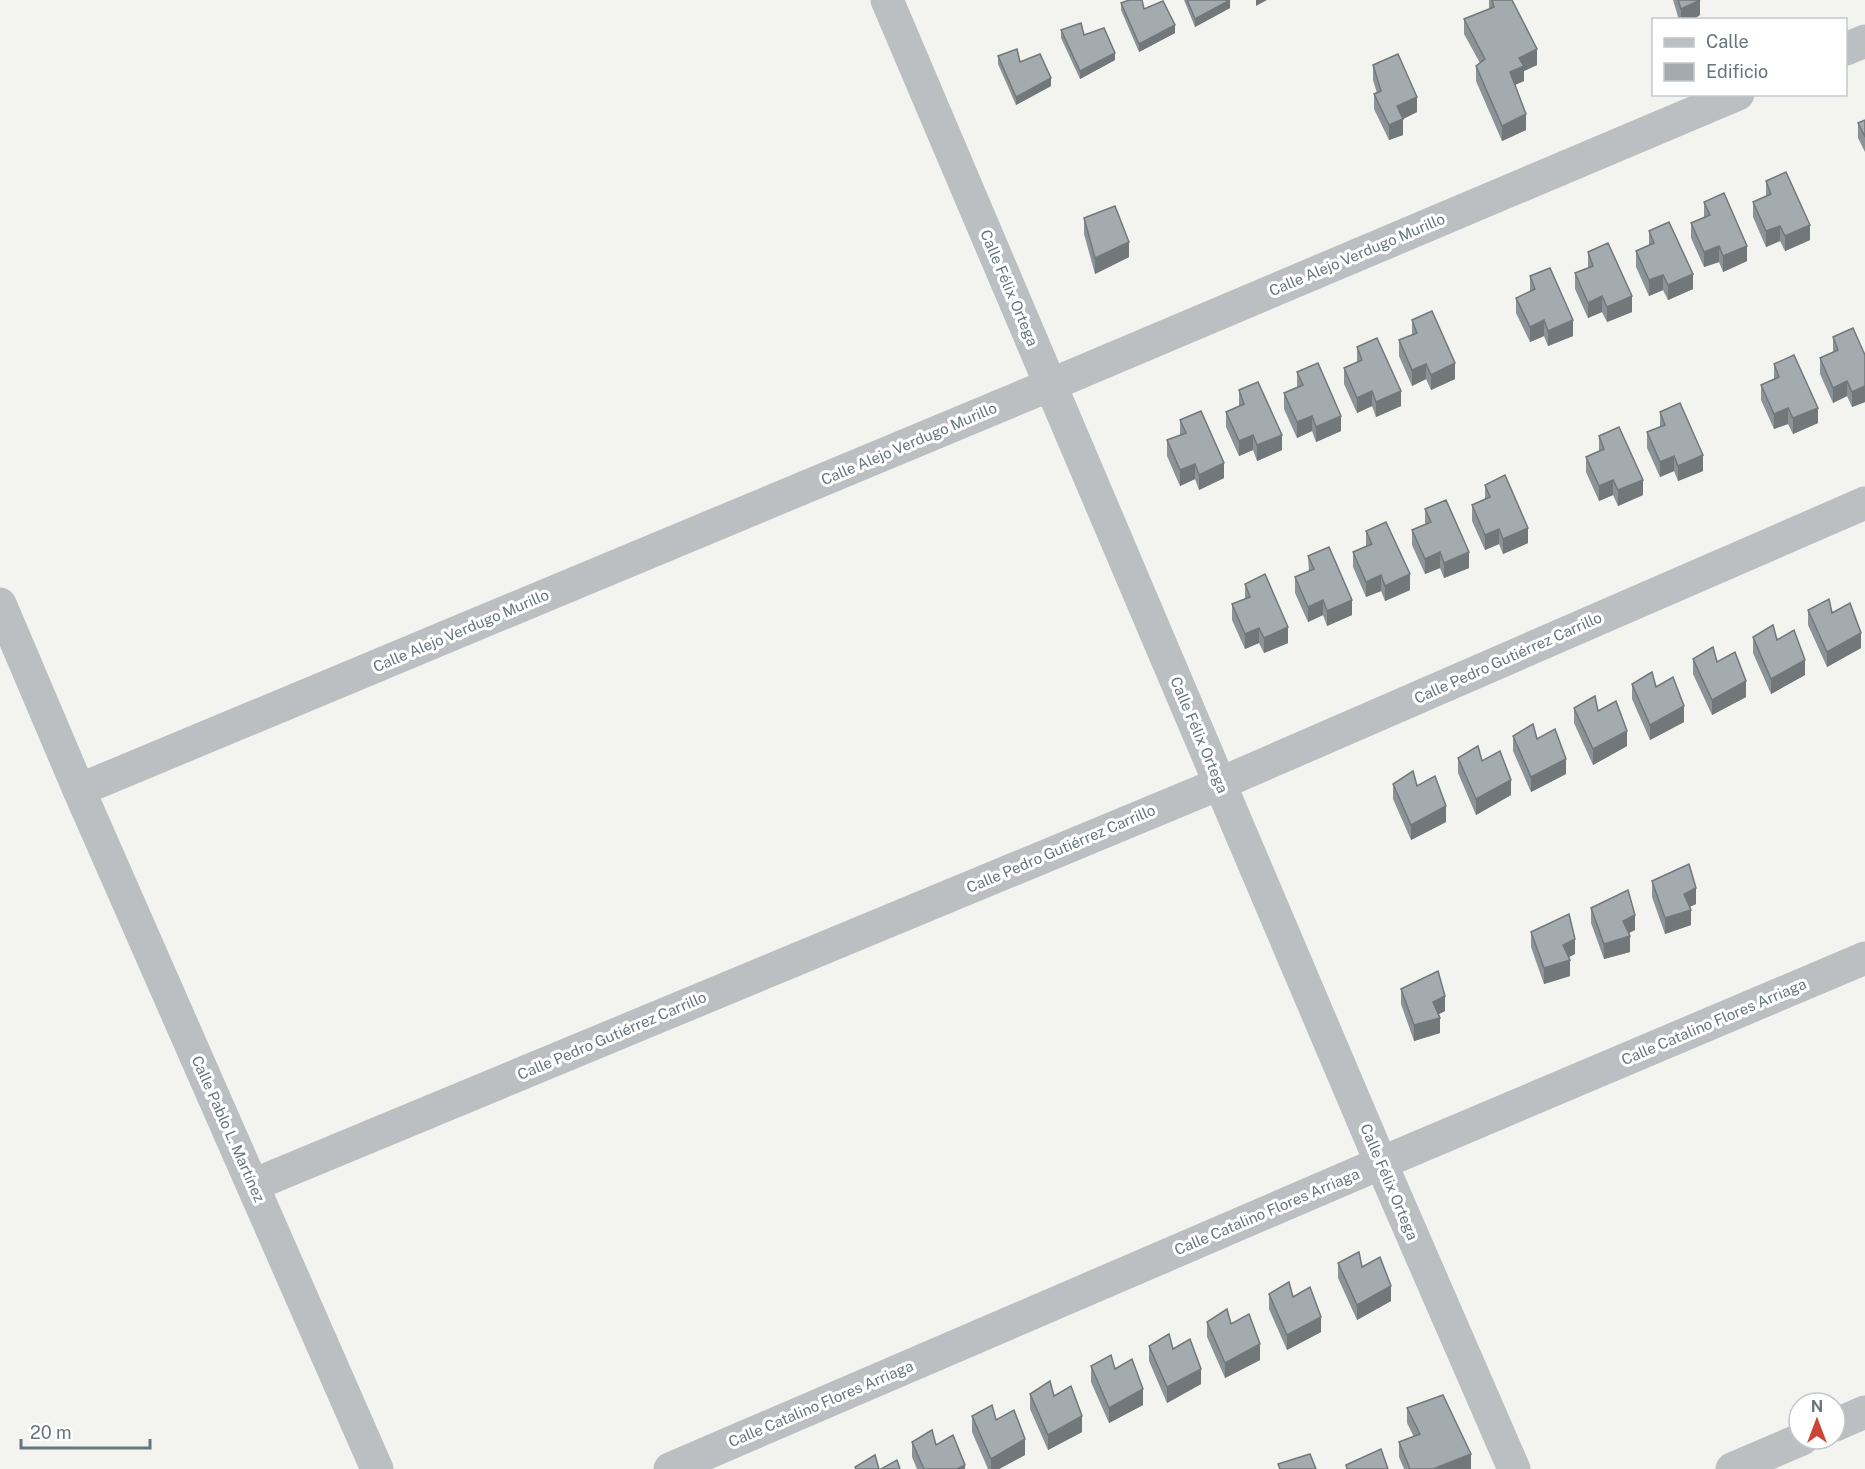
<svg xmlns="http://www.w3.org/2000/svg" width="1865" height="1469" font-family="'Public Sans',sans-serif">
<rect width="100%" height="100%" fill="#f3f3f0"/>
<g fill="none" stroke-linecap="round" stroke-linejoin="round">
<g stroke="#bbbfc1" stroke-width="33">
<polyline points="887,0 1381,1163 1514,1469"/>
<polyline points="1846,49 1865,41"/>
<polyline points="0,604 79,790 377,1469"/>
<polyline points="79,790 1050,385 1738,94"/>
<polyline points="253,1185 1219,784 1865,503"/>
<polyline points="1835,1425 1865,1412"/>
<polyline points="670,1469 1381,1163 1865,958"/>
<polyline points="1732,1469 1802,1439"/>
</g>
</g>
<g fill="#8c9396">
<polygon points="1184,0 1230,0 1230,8 1195,27"/>
<polygon points="1489,0 1512,0 1537,65 1524,71 1524,81 1515,85 1526,130 1502,141 1476,81 1476,66 1480,63 1464,34 1464,19 1489,9"/>
<polygon points="1673,0 1700,0 1700,15 1692,20 1679,20"/>
<polygon points="1121,3 1175,33 1139,52 1121,10"/>
<polygon points="1061,30 1084,35 1115,60 1080,79 1061,38"/>
<polygon points="998,56 1020,62 1051,86 1016,105 998,64"/>
<polygon points="1373,65 1417,112 1403,119 1403,135 1389,140 1374,109 1374,94 1377,93 1373,80"/>
<polygon points="1865,120 1865,152 1858,138 1858,123"/>
<polygon points="1766,181 1810,240 1785,251 1780,241 1766,247 1753,217 1753,202 1766,196"/>
<polygon points="1704,202 1747,261 1723,272 1719,262 1704,267 1691,238 1691,223 1704,217"/>
<polygon points="1084,218 1129,257 1095,274 1084,234"/>
<polygon points="1649,231 1693,289 1668,300 1663,290 1649,296 1636,267 1636,251 1649,246"/>
<polygon points="1588,252 1632,312 1607,322 1602,312 1588,318 1575,289 1575,273 1588,268"/>
<polygon points="1530,276 1573,336 1548,346 1544,336 1530,342 1516,313 1516,298 1530,292"/>
<polygon points="1412,320 1455,379 1431,390 1426,379 1412,386 1399,356 1399,340 1412,335"/>
<polygon points="1833,337 1865,355 1865,402 1852,407 1847,396 1833,403 1820,374 1820,358 1833,353"/>
<polygon points="1357,347 1401,406 1376,417 1372,406 1357,413 1344,384 1344,368 1357,363"/>
<polygon points="1774,364 1818,423 1793,434 1788,424 1774,429 1761,400 1761,385 1774,379"/>
<polygon points="1297,372 1341,431 1316,442 1312,431 1297,438 1284,409 1284,393 1297,387"/>
<polygon points="1239,390 1282,450 1257,461 1253,450 1239,456 1226,427 1226,412 1239,406"/>
<polygon points="1660,412 1703,471 1678,481 1674,471 1660,477 1647,448 1647,432 1660,427"/>
<polygon points="1180,420 1224,478 1199,490 1195,479 1180,486 1167,456 1167,440 1180,435"/>
<polygon points="1599,436 1643,495 1618,506 1613,495 1599,501 1586,472 1586,457 1599,451"/>
<polygon points="1485,485 1528,543 1503,554 1499,544 1485,550 1472,521 1472,505 1485,500"/>
<polygon points="1425,509 1469,568 1444,578 1440,568 1425,574 1412,545 1412,530 1425,524"/>
<polygon points="1366,531 1410,590 1385,601 1381,591 1366,597 1353,567 1353,552 1366,546"/>
<polygon points="1308,556 1352,615 1327,626 1323,615 1308,622 1295,593 1295,577 1309,572"/>
<polygon points="1245,584 1288,643 1264,653 1259,643 1245,649 1232,620 1232,604 1245,599"/>
<polygon points="1808,610 1832,613 1861,648 1827,667 1808,625"/>
<polygon points="1753,637 1777,640 1805,675 1771,694 1753,653"/>
<polygon points="1693,659 1717,662 1746,697 1712,715 1693,674"/>
<polygon points="1632,684 1656,687 1684,722 1650,740 1632,699"/>
<polygon points="1574,708 1598,711 1627,746 1593,765 1574,723"/>
<polygon points="1513,736 1537,739 1566,774 1531,792 1513,751"/>
<polygon points="1458,758 1482,761 1511,795 1476,815 1458,773"/>
<polygon points="1393,784 1417,786 1446,822 1411,840 1393,799"/>
<polygon points="1652,881 1696,904 1690,907 1691,925 1665,934 1652,897"/>
<polygon points="1591,908 1635,930 1629,933 1630,952 1604,959 1591,923"/>
<polygon points="1531,932 1575,954 1569,957 1570,976 1544,984 1531,947"/>
<polygon points="1401,989 1445,1011 1439,1014 1440,1033 1414,1041 1401,1004"/>
<polygon points="1338,1263 1362,1267 1391,1301 1357,1320 1338,1278"/>
<polygon points="1269,1294 1293,1297 1321,1332 1287,1350 1269,1309"/>
<polygon points="1207,1322 1231,1324 1260,1360 1225,1378 1207,1337"/>
<polygon points="1149,1346 1173,1349 1201,1384 1167,1403 1149,1361"/>
<polygon points="1091,1366 1115,1369 1143,1405 1109,1423 1091,1382"/>
<polygon points="1030,1394 1054,1396 1082,1432 1048,1450 1030,1409"/>
<polygon points="1407,1408 1471,1469 1404,1469 1399,1457 1399,1442 1414,1437 1407,1423"/>
<polygon points="972,1416 996,1420 1025,1455 999,1469 988,1469 972,1432"/>
<polygon points="912,1442 936,1445 965,1469 917,1469 912,1457"/>
</g>
<g fill="#72787a">
<polygon points="1230,0 1230,8 1195,27 1195,19"/>
<polygon points="1256,0 1267,0 1256,6"/>
<polygon points="1700,0 1700,15 1692,20 1681,20 1681,9"/>
<polygon points="1175,25 1175,33 1139,52 1139,44"/>
<polygon points="1537,49 1537,65 1524,71 1524,81 1510,87 1510,72 1519,58"/>
<polygon points="1115,53 1115,60 1080,79 1080,71"/>
<polygon points="1051,78 1051,86 1016,105 1016,97"/>
<polygon points="1417,97 1417,112 1397,122 1397,106"/>
<polygon points="1526,114 1526,130 1502,141 1502,126"/>
<polygon points="1403,119 1403,135 1389,140 1389,125"/>
<polygon points="1810,225 1810,240 1785,251 1785,236"/>
<polygon points="1780,226 1780,241 1766,247 1766,231"/>
<polygon points="1129,242 1129,257 1095,274 1095,258"/>
<polygon points="1719,246 1719,262 1704,267 1704,252"/>
<polygon points="1747,246 1747,261 1723,272 1723,256"/>
<polygon points="1693,274 1693,289 1668,300 1668,285"/>
<polygon points="1663,275 1663,290 1649,296 1649,280"/>
<polygon points="1602,296 1602,312 1588,318 1588,303"/>
<polygon points="1632,296 1632,312 1607,322 1607,307"/>
<polygon points="1544,320 1544,336 1530,342 1530,327"/>
<polygon points="1573,320 1573,336 1548,346 1548,331"/>
<polygon points="1455,363 1455,379 1431,390 1431,375"/>
<polygon points="1426,364 1426,379 1412,386 1412,370"/>
<polygon points="1847,381 1847,396 1833,403 1833,388"/>
<polygon points="1865,386 1865,402 1852,407 1852,392"/>
<polygon points="1372,391 1372,406 1357,413 1357,398"/>
<polygon points="1401,391 1401,406 1376,417 1376,402"/>
<polygon points="1788,408 1788,424 1774,429 1774,414"/>
<polygon points="1818,408 1818,423 1793,434 1793,418"/>
<polygon points="1312,416 1312,431 1297,438 1297,422"/>
<polygon points="1341,416 1341,431 1316,442 1316,427"/>
<polygon points="1253,435 1253,450 1239,456 1239,441"/>
<polygon points="1282,435 1282,450 1257,461 1257,445"/>
<polygon points="1703,455 1703,471 1678,481 1678,466"/>
<polygon points="1674,456 1674,471 1660,477 1660,462"/>
<polygon points="1224,463 1224,478 1199,490 1199,475"/>
<polygon points="1195,464 1195,479 1180,486 1180,470"/>
<polygon points="1613,480 1613,495 1599,501 1599,486"/>
<polygon points="1643,480 1643,495 1618,506 1618,490"/>
<polygon points="1528,528 1528,543 1503,554 1503,539"/>
<polygon points="1499,529 1499,544 1485,550 1485,535"/>
<polygon points="1440,552 1440,568 1425,574 1425,559"/>
<polygon points="1469,552 1469,568 1444,578 1444,563"/>
<polygon points="1410,574 1410,590 1385,601 1385,586"/>
<polygon points="1381,575 1381,591 1366,597 1366,582"/>
<polygon points="1323,600 1323,615 1308,622 1308,607"/>
<polygon points="1352,600 1352,615 1327,626 1327,611"/>
<polygon points="1288,627 1288,643 1264,653 1264,638"/>
<polygon points="1259,628 1259,643 1245,649 1245,634"/>
<polygon points="1861,633 1861,648 1827,667 1827,652"/>
<polygon points="1805,660 1805,675 1771,694 1771,679"/>
<polygon points="1746,681 1746,697 1712,715 1712,700"/>
<polygon points="1684,706 1684,722 1650,740 1650,725"/>
<polygon points="1627,731 1627,746 1593,765 1593,749"/>
<polygon points="1566,759 1566,774 1531,792 1531,777"/>
<polygon points="1511,780 1511,795 1476,815 1476,799"/>
<polygon points="1446,806 1446,822 1411,840 1411,825"/>
<polygon points="1696,888 1696,904 1684,909 1684,894"/>
<polygon points="1691,910 1691,925 1665,934 1665,918"/>
<polygon points="1635,915 1635,930 1623,936 1623,921"/>
<polygon points="1630,936 1630,952 1604,959 1604,944"/>
<polygon points="1575,939 1575,954 1563,960 1563,945"/>
<polygon points="1570,960 1570,976 1544,984 1544,968"/>
<polygon points="1445,996 1445,1011 1433,1017 1433,1002"/>
<polygon points="1440,1018 1440,1033 1414,1041 1414,1025"/>
<polygon points="1391,1286 1391,1301 1357,1320 1357,1305"/>
<polygon points="1321,1317 1321,1332 1287,1350 1287,1335"/>
<polygon points="1260,1344 1260,1360 1225,1378 1225,1363"/>
<polygon points="1201,1369 1201,1384 1167,1403 1167,1387"/>
<polygon points="1143,1389 1143,1405 1109,1423 1109,1408"/>
<polygon points="1082,1416 1082,1432 1048,1450 1048,1435"/>
<polygon points="1025,1439 1025,1455 999,1469 991,1469 991,1459"/>
<polygon points="1471,1454 1471,1469 1433,1469"/>
<polygon points="965,1465 965,1469 957,1469"/>
</g>
<g fill="#a3abae" stroke="#72787a" stroke-width="1.5">
<polygon points="1129,0 1142,0 1144,9 1163,1 1175,25 1139,44 1121,3"/>
<polygon points="1187,0 1230,0 1195,19"/>
<polygon points="1492,0 1512,0 1537,49 1519,58 1524,66 1510,72 1526,114 1502,126 1476,66 1485,59 1464,19 1494,7"/>
<polygon points="1678,0 1700,0 1681,9"/>
<polygon points="1081,23 1084,35 1104,28 1115,53 1080,71 1061,30"/>
<polygon points="1017,49 1020,62 1040,54 1051,78 1016,97 998,56"/>
<polygon points="1398,54 1417,97 1397,106 1403,119 1389,125 1374,94 1381,91 1373,65"/>
<polygon points="1865,120 1865,137 1858,123"/>
<polygon points="1786,172 1810,225 1785,236 1780,226 1766,231 1753,202 1771,194 1766,181"/>
<polygon points="1724,193 1747,246 1723,256 1719,246 1704,252 1691,223 1710,215 1704,202"/>
<polygon points="1115,206 1129,242 1095,258 1084,218"/>
<polygon points="1669,222 1693,274 1668,285 1663,275 1649,280 1636,251 1654,243 1649,231"/>
<polygon points="1608,243 1632,296 1607,307 1602,296 1588,303 1575,273 1593,266 1588,252"/>
<polygon points="1550,268 1573,320 1548,331 1544,320 1530,327 1516,298 1535,289 1530,276"/>
<polygon points="1432,311 1455,363 1431,375 1426,364 1412,370 1399,340 1417,333 1412,320"/>
<polygon points="1853,328 1865,355 1865,386 1852,392 1847,381 1833,388 1820,358 1838,350 1833,337"/>
<polygon points="1377,338 1401,391 1376,402 1372,391 1357,398 1344,368 1362,360 1357,347"/>
<polygon points="1794,355 1818,408 1793,418 1788,408 1774,414 1761,385 1779,377 1774,364"/>
<polygon points="1318,363 1341,416 1316,427 1312,416 1297,422 1284,393 1303,385 1297,372"/>
<polygon points="1258,382 1282,435 1257,445 1253,435 1239,441 1226,412 1244,404 1239,390"/>
<polygon points="1680,403 1703,455 1678,466 1674,456 1660,462 1647,432 1665,425 1660,412"/>
<polygon points="1201,411 1224,463 1199,475 1195,464 1180,470 1167,440 1186,433 1180,420"/>
<polygon points="1619,427 1643,480 1618,490 1613,480 1599,486 1586,457 1604,449 1599,436"/>
<polygon points="1505,475 1528,528 1503,539 1499,529 1485,535 1472,505 1490,497 1485,485"/>
<polygon points="1446,500 1469,552 1444,563 1440,552 1425,559 1412,530 1431,522 1425,509"/>
<polygon points="1386,522 1410,574 1385,586 1381,575 1366,582 1353,552 1372,544 1366,531"/>
<polygon points="1329,547 1352,600 1327,611 1323,600 1308,607 1295,577 1314,569 1308,556"/>
<polygon points="1265,574 1288,627 1264,638 1259,628 1245,634 1232,604 1250,597 1245,584"/>
<polygon points="1829,599 1832,613 1850,603 1861,633 1827,652 1808,610"/>
<polygon points="1773,625 1777,640 1794,630 1805,660 1771,679 1753,637"/>
<polygon points="1713,647 1717,662 1735,652 1746,681 1712,700 1693,659"/>
<polygon points="1652,672 1656,687 1673,677 1684,706 1650,725 1632,684"/>
<polygon points="1595,696 1598,711 1616,701 1627,731 1593,749 1574,708"/>
<polygon points="1533,724 1537,739 1555,729 1566,759 1531,777 1513,736"/>
<polygon points="1478,746 1482,761 1500,751 1511,780 1476,799 1458,758"/>
<polygon points="1413,771 1417,786 1435,776 1446,806 1411,825 1393,784"/>
<polygon points="1689,864 1696,888 1684,894 1691,910 1665,918 1652,881"/>
<polygon points="1628,890 1635,915 1623,921 1630,936 1604,944 1591,908"/>
<polygon points="1569,914 1575,939 1563,945 1570,960 1544,968 1531,932"/>
<polygon points="1438,971 1445,996 1433,1002 1440,1018 1414,1025 1401,989"/>
<polygon points="1359,1252 1362,1267 1380,1257 1391,1286 1357,1305 1338,1263"/>
<polygon points="1289,1282 1293,1297 1310,1287 1321,1317 1287,1335 1269,1294"/>
<polygon points="1227,1309 1231,1324 1249,1314 1260,1344 1225,1363 1207,1322"/>
<polygon points="1169,1334 1173,1349 1190,1339 1201,1369 1167,1387 1149,1346"/>
<polygon points="1111,1355 1115,1369 1132,1359 1143,1389 1109,1408 1091,1366"/>
<polygon points="1050,1381 1054,1396 1071,1386 1082,1416 1048,1435 1030,1394"/>
<polygon points="1443,1395 1471,1454 1433,1469 1410,1469 1399,1442 1420,1434 1407,1408"/>
<polygon points="992,1405 996,1420 1014,1410 1025,1439 991,1459 972,1416"/>
<polygon points="932,1430 936,1445 953,1435 965,1465 957,1469 924,1469 912,1442"/>
<polygon points="1381,1449 1388,1469 1347,1469 1346,1465"/>
<polygon points="1310,1454 1316,1469 1280,1469 1278,1464"/>
<polygon points="875,1455 879,1469 856,1469 855,1467"/>
<polygon points="897,1460 900,1469 881,1469"/>
</g>
<g text-anchor="middle" stroke-width="6" stroke-linejoin="round" paint-order="stroke">
<g font-size="15" fill="#66767d" stroke="#fff">
<text transform="translate(1357 255) rotate(-23)" y="5">Calle Alejo Verdugo Murillo</text>
<text transform="translate(1009 288) rotate(67)" y="5">Calle Félix Ortega</text>
<text transform="translate(909 444) rotate(-23)" y="5">Calle Alejo Verdugo Murillo</text>
<text transform="translate(461 631) rotate(-23)" y="5">Calle Alejo Verdugo Murillo</text>
<text transform="translate(1508 658) rotate(-24)" y="5">Calle Pedro Gutiérrez Carrillo</text>
<text transform="translate(1199 735) rotate(67)" y="5">Calle Félix Ortega</text>
<text transform="translate(1061 849) rotate(-23)" y="5">Calle Pedro Gutiérrez Carrillo</text>
<text transform="translate(1714 1022) rotate(-23)" y="5">Calle Catalino Flores Arriaga</text>
<text transform="translate(612 1036) rotate(-23)" y="5">Calle Pedro Gutiérrez Carrillo</text>
<text transform="translate(228 1129) rotate(66)" y="5">Calle Pablo L. Martínez</text>
<text transform="translate(1389 1182) rotate(67)" y="5">Calle Félix Ortega</text>
<text transform="translate(1267 1212) rotate(-23)" y="5">Calle Catalino Flores Arriaga</text>
<text transform="translate(821 1404) rotate(-23)" y="5">Calle Catalino Flores Arriaga</text>
</g>
</g>
<rect x="1652" y="18" width="195" height="78" fill="#ffffff" stroke="#c2c8cb" stroke-width="1.5"/>
<rect x="1664" y="38" width="30" height="9" fill="#bbbfc1" stroke="#c2c8cb" stroke-width="1.5"/>
<text x="1706" y="48" font-size="18" fill="#66767d">Calle</text>
<rect x="1664" y="63" width="30" height="18" fill="#a3abae" stroke="#c2c8cb" stroke-width="1.5"/>
<text x="1706" y="78" font-size="18" fill="#66767d">Edificio</text>
<g transform="translate(1817 1421)"><circle r="28" fill="#ffffff" stroke="#c2c8cb" stroke-width="1.5"/>
<path d="M0-4.5L10 22L0 15L-10 22Z" fill="#cc4637"/>
<text y="-9" font-size="16" font-weight="bold" text-anchor="middle" fill="#66767d">N</text>
</g>
<path d="M21 1439v9h129v-9" fill="none" stroke="#66767d" stroke-width="3"/>
<text x="30" y="1439" font-size="18" fill="#66767d" stroke="#ffffff" stroke-width="4.5" paint-order="stroke">20 m</text>
</svg>
